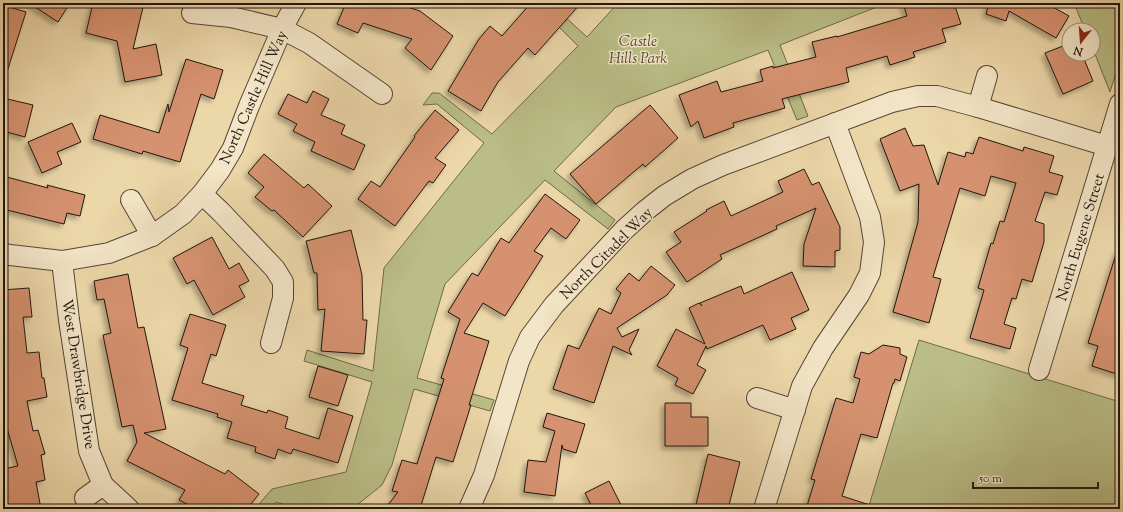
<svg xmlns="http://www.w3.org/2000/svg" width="1123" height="512" font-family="'Sorts Mill Goudy',serif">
<defs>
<filter id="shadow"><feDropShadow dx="-3.5" dy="3.5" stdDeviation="2" flood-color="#0004"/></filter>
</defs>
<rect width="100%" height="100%" fill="#ecd7a9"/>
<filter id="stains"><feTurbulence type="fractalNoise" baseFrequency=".005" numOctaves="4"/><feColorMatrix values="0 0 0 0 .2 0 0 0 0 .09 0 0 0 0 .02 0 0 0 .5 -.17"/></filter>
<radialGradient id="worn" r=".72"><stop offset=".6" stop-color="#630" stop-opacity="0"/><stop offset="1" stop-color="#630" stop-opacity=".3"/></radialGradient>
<g fill="#babd86" stroke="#6e694a">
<polygon points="535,3 550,3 587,37 618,3 887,3 780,45 808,116 797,120 768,50 616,107 554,171 615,220 608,229 545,180 445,284 417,378 494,400 490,411 414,389 392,465 382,485 352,509 295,509 276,502 270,509 255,509 272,489 346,472 372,382 304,361 307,350 373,371 384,268 484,143 437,104 423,105 432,93 439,93 492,134 578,46"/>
<polygon points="1074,3 1120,3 1120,59 1110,92 1093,49 1093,30 1085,30"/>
<polygon points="919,340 1120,402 1120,509 868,509"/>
</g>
<g fill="#d6926f" stroke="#21150f" filter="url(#shadow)">
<polygon points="29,3 70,3 58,22"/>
<polygon points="93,3 144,3 133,49 156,44 162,75 125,82 117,41 86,33"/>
<polygon points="346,3 396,3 420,11 453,36 431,70 405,48 412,39 363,23 358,33 337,24"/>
<polygon points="531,3 581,3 535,55 528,48 498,82 481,111 448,91 479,39 490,26 502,36"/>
<polygon points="903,3 954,3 961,24 942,29 946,42 913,52 915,57 890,65 887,56 846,68 849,82 782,99 785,108 733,123 734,127 704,138 698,121 691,127 679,95 717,81 721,92 763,81 760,70 773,66 773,68 816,57 812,42 837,36 837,37 907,16"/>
<polygon points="989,3 1056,3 1053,7 1069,16 1056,38 1009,11 1006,21 986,14"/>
<polygon points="3,5 26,12 6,75 3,75"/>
<polygon points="1063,46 1066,54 1082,54 1093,81 1063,94 1045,53"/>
<polygon points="186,59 223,70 214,99 201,94 180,162 143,151 142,154 93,139 100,115 159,133 168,104 169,112"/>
<polygon points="313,91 329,99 321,115 345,125 341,134 365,145 354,170 311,151 315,142 293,131 297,124 278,114 288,94 307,103"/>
<polygon points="3,98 33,105 25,137 3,131"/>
<polygon points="650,105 678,138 645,167 643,164 596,204 570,174"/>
<polygon points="435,110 459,130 435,158 446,165 433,183 429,181 395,226 358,199 371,181 380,187 415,137 414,136"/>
<polygon points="72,123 81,142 57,152 62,164 42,173 28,142"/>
<polygon points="905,128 913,146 924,145 938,185 948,152 965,157 966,152 973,154 979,137 1023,151 1024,147 1054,156 1049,172 1063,176 1057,195 1045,192 1035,221 1044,224 1044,242 1032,282 1022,279 1016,299 1012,298 1004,324 1016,328 1010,349 970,338 984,290 978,288 991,243 993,244 1000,221 1004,222 1016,183 991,176 985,196 960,188 933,277 941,279 929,323 893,312 918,222 919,184 900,191 880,139"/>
<polygon points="264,154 304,188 308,184 332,206 303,237 274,210 272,211 255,197 264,187 248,173"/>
<polygon points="804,169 812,185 819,182 840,227 840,250 835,251 835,267 803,266 804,244 816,208 776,226 777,229 720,255 722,259 687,282 666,252 681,242 674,232 707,211 706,210 724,201 731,216 783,192 778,181"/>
<polygon points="3,176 48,188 47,185 85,195 80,216 67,213 64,224 3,209"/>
<polygon points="545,194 580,220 566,239 551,228 534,251 543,256 505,316 483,303 464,333 489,341 469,405 471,405 453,462 436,457 420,509 385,509 398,492 392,491 402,460 417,464 444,379 441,378 460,319 448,312 472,273 478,276 501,238 509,243"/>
<polygon points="351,230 362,275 363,320 367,320 364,354 321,351 325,309 318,310 317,273 314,273 306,241"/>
<polygon points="212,237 229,269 239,263 249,281 239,286 245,297 213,315 194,280 187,284 173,258"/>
<polygon points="1117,251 1120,251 1120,375 1092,366 1098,346 1088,343"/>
<polygon points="651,266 675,285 667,295 617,328 622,337 639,329 629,350 632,355 613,346 594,403 553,389 568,345 579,349 599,308 611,314 621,293 616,289 629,273 639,281"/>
<polygon points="792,272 809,310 791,318 796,329 770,340 763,325 707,349 706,346 697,365 706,370 693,394 675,385 678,378 657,366 676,329 705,344 689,308 699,303 702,306 700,303 741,286 744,294"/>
<polygon points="128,274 138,328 144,327 166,429 144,433 225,474 228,470 259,494 247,509 197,509 179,500 185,490 127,461 137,442 133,425 122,427 103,335 111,333 104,299 97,300 94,281"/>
<polygon points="29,288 32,317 23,317 27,353 39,352 42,378 44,378 47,397 27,401 33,431 38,430 45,454 41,455 45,480 36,482 41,509 6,509 3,491 3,469 18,466 7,428 3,408 3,290"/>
<polygon points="190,314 226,325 216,356 211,354 202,383 244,396 241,405 267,413 268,410 288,417 285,428 319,439 328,408 353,416 338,463 293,449 291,454 278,449 275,459 255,452 256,447 227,438 232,422 217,417 218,414 172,400 188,348 180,345"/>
<polygon points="883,345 900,348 900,354 907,357 900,381 895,379 894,383 893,383 877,438 861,434 842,496 873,506 872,509 806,509 815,480 811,479 836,398 853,403 860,379 854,377 861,352 869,354"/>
<polygon points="318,366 348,375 338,406 309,397"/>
<polygon points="665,403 691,403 691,417 708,417 708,446 665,446"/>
<polygon points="547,413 585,424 576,453 563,449 562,445 555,496 524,492 528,460 546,462 555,431 543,427"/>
<polygon points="708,454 740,462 728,509 695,509"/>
<polygon points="609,481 623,509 593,509 585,493"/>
</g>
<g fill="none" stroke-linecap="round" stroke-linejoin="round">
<g stroke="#544636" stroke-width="22">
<g id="minor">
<polyline points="192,13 231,17 282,29 309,43 382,94"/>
<polyline points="978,107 987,76"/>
<polyline points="202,194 221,212 275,269 283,282 283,298 271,343"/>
<polyline points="131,200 152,236"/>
<polyline points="3,254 10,255 62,261 109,253 152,236 183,214 202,194 220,170 233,148 249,106 282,29 296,3"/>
<polyline points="62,261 69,320 89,451 103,485 129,509"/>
<polyline points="1039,370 1120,104"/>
<polyline points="757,398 795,410"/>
<polyline points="85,498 103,485"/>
<polyline points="469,509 484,475 519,361 530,337 554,305 624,230 645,211 664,196 692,179 723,165 892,102 918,96 937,96 978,107 1107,146"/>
<polyline points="764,509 802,386 823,348 859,295 870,273 874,242 870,217 835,123"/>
</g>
</g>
<use href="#minor" stroke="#f3e5c7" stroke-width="20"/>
</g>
<g text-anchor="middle" stroke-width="3" stroke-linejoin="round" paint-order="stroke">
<g font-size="15" font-style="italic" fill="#4f4733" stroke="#f3e5c7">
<text x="638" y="46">Castle<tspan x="638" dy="17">Hills Park</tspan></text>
</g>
<g font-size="15" fill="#21150f" stroke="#f3e5c7">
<text transform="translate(253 97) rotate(-66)" y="5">North Castle Hill Way</text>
<text transform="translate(1080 237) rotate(-73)" y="5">North Eugene Street</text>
<text transform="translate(606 253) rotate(-45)" y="5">North Citadel Way</text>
<text transform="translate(79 374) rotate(81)" y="5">West Drawbridge Drive</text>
</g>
</g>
<rect width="1123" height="512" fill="none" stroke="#ecd7a9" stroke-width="16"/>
<rect x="4" y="4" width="1115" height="504" fill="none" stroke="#21150f" stroke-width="2"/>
<rect x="8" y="8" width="1107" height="496" fill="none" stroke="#21150f"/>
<g transform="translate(1081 42) rotate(197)"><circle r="19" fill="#f3e5c7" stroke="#9f927d"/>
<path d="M0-3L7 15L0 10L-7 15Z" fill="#8f2418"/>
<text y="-6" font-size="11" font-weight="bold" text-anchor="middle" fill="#21150f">N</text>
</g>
<path d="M973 482v6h125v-6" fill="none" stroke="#21150f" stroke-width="2"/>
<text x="979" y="482" font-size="12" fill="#21150f" stroke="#f3e5c7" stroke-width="3" paint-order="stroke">50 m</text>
<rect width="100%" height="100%" filter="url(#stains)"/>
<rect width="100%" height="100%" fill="url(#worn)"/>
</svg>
